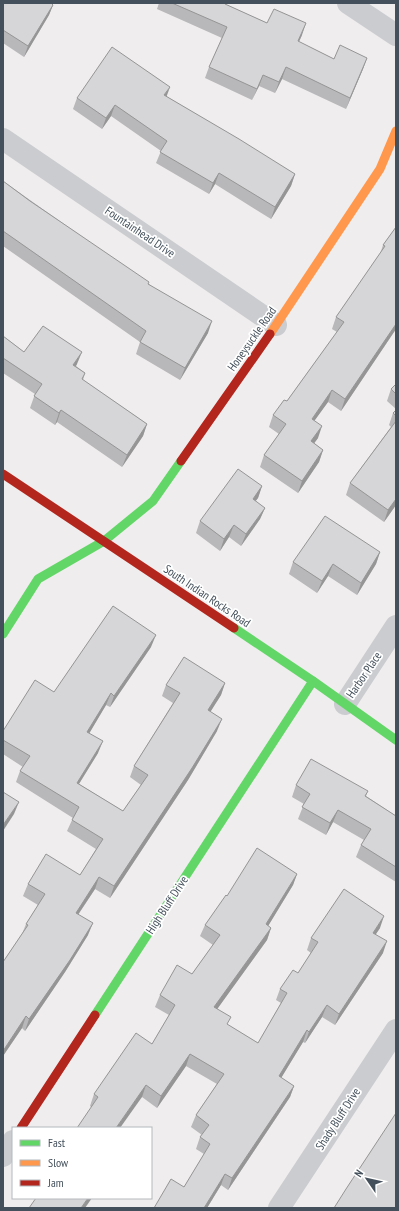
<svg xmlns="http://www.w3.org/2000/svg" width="399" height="1211" font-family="'PT Sans Narrow',sans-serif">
<rect width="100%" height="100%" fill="#efeded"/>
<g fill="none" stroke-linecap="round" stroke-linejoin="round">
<g stroke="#cacccf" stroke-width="22">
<polyline points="348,3 396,35"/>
<polyline points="3,139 276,325"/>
<polyline points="345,704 396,626"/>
<polyline points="3,1156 13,1141"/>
<polyline points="279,1208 396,1030"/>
</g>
<g stroke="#63d668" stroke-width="9">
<polyline points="234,628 313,681 396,740"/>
<polyline points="3,634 38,579 104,541 153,501 181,461"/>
<polyline points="95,1015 313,681"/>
</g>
<polyline stroke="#ff974d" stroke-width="9" points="270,334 380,169 396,131"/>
<g stroke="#b3261e" stroke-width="9">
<polyline points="181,461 270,334"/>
<polyline points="3,474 234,628"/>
<polyline points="21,1128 95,1015"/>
</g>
</g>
<g fill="#b8b7b9">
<polygon points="3,3 53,5 49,15 24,57 3,43"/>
<polygon points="159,3 226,3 225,4 267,23 302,35 299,42 334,59 367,58 363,69 346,109 282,79 275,93 259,86 252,100 205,78 209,67 222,38 157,9"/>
<polygon points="166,96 295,174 291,186 271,219 215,184 209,194 156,163 161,151 111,116 102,129 73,109 77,98"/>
<polygon points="3,181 149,284 208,333 180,380 136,354 140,342 3,246"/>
<polygon points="396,227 396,329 341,411 328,402 314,421 318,438 314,443 323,450 319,462 298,493 260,467 264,455 279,434 269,427 273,415 287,401 337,332 332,329 336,317 380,254 383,245"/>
<polygon points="3,336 24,352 77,364 76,366 85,373 83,380 147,424 143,436 122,467 57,422 55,425 30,408 35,394 3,373"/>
<polygon points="396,384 396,409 387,401 391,389"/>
<polygon points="396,410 396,505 384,522 346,495 350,483 391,427 389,425 393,413"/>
<polygon points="262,486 258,498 255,501 265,508 260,519 241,546 229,537 220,551 196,533 200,521"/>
<polygon points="380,552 376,564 357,595 328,576 317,593 289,574 293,562"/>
<polygon points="151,647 110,707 106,705 89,733 98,753 79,784 123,811 141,785 130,777 134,766 173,703 162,696 166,685 225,683 221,695 210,712 217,731 188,780 110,898 95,889 78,915 88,935 65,972 25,1031 22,1028 3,1056 3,962 22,934 26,924 38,905 23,896 28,884 80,875 96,849 67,831 73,818 16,782 20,771 23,767 3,754 3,731 54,692"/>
<polygon points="296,785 368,791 366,796 396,816 396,882 356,857 361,845 364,840 333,822 326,835 298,819 304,804 292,797"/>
<polygon points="297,874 293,885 268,926 271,928 267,940 217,1009 228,1025 258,1043 281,1003 276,1000 280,989 298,973 311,953 307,950 311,938 380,928 376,934 383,953 335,1025 322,1017 305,1043 303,1042 281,1078 294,1086 290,1097 228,1190 221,1185 207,1208 154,1208 184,1187 204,1154 196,1149 200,1137 202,1135 191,1127 196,1115 217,1084 186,1066 157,1108 142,1097 91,1107 90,1106 94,1094 152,1044 169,1015 155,1007 160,995 192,974 213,945 200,936 205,925 227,896"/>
</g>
<g fill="#969596">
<polygon points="53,5 49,15 24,57 28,46"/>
<polygon points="306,23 302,35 294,52 298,41"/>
<polygon points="367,58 363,69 346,109 350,98"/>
<polygon points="286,67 282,79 275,93 279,82"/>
<polygon points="263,75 259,86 252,100 257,89"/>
<polygon points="170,87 166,98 164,95"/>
<polygon points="115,105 111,116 102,129 106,118"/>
<polygon points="219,173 215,184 209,194 213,183"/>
<polygon points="295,174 291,186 271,219 275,207"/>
<polygon points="212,321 208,333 180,380 185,368"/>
<polygon points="396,324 396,329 341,411 345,399"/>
<polygon points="82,352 77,364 69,377 73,365"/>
<polygon points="332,390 328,402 307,431 312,419"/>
<polygon points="61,410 57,422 55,425 59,413"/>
<polygon points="147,424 143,436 122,467 127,455"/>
<polygon points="322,426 318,438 307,453 311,441"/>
<polygon points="323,450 319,462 298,493 302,481"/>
<polygon points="262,486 258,498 248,511 253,499"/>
<polygon points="396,499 396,505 384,522 388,510"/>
<polygon points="265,508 260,519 241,546 246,534"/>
<polygon points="234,525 229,537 220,551 224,539"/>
<polygon points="380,552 376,564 357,595 361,583"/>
<polygon points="333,564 328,576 317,593 322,581"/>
<polygon points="156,635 151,647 110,707 114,696"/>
<polygon points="225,683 221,695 204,722 208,710"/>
<polygon points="111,693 106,705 83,744 87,732"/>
<polygon points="222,719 217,731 188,780 110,898 114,886"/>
<polygon points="103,741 98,753 72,795 77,783"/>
<polygon points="19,802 14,814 3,831 3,825"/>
<polygon points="338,810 333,822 326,835 330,823"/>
<polygon points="297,874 293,885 262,936 266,924"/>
<polygon points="99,877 95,889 71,925 76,913"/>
<polygon points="384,916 380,928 369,944 373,933"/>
<polygon points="93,923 88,935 65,972 25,1031 29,1019"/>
<polygon points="271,928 267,940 210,1019 214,1007"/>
<polygon points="387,941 383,953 335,1025 339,1014"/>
<polygon points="327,1005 322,1017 305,1043 309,1032"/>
<polygon points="26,1016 22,1028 3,1056 3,1051"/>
<polygon points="307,1030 303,1042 275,1088 279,1076"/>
<polygon points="190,1054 186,1066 157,1108 161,1096"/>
<polygon points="146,1085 142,1097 120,1128 116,1128"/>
<polygon points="294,1086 290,1097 228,1190 232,1178"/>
<polygon points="225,1174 221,1185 207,1208 204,1208"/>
<polygon points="88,1198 92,1198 85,1208 81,1208"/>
</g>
<g fill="#d6d5d7" stroke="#969596">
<polygon points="3,3 51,3 53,5 28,46 3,30"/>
<polygon points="172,3 225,3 225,4 267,23 274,9 306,23 298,41 334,59 340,45 367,58 350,98 286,67 279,82 263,75 257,89 209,67 227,27"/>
<polygon points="112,47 170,87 164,95 239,139 295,174 275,207 219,173 213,183 160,152 167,141 115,105 106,118 77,98"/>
<polygon points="3,181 30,201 149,282 148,284 212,321 185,368 140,342 146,331 3,231"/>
<polygon points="396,227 396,324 345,399 332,390 312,419 322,426 311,441 323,450 302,481 264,455 286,424 273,415 284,400 287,401 344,322 336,317 385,246 383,245"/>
<polygon points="43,326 82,352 73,365 85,373 82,379 147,424 127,455 61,410 59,413 34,396 42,384 3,358 3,336 24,352"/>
<polygon points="396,384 396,394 391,389"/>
<polygon points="396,410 396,416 393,413"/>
<polygon points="396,421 396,499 388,510 350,483"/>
<polygon points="238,469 262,486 253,499 265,508 246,534 234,525 224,539 200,521"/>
<polygon points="325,516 380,552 361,583 333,564 322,581 293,562"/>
<polygon points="113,606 156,635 114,696 111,693 87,732 103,741 77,783 123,811 148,775 134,766 180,693 166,685 184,657 225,683 208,710 222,719 192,768 114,886 99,877 76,913 93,923 70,960 29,1019 26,1016 3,1051 3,962 28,925 26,924 45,894 28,884 46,854 80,875 103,839 72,820 79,807 20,771 30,756 3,740 3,731 35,680 54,692"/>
<polygon points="311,759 368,791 365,796 396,816 396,867 361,845 371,829 338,810 330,823 302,807 310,794 296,785"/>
<polygon points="3,792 19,802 3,825"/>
<polygon points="257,848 297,874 266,924 271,928 214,1007 231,1017 227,1024 258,1043 287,993 280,989 293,970 298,973 318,942 311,938 344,889 384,916 373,933 387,941 339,1014 327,1005 309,1032 307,1030 279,1076 294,1086 232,1178 225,1174 204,1208 154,1208 171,1179 184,1187 210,1144 200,1137 209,1125 196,1115 224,1074 190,1054 161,1096 146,1085 116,1128 77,1128 98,1097 94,1094 136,1033 152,1044 175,1005 160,995 177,965 192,974 220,935 205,925 226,895 227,896"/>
<polygon points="396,1113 396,1206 395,1208 334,1208 346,1189"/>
<polygon points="36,1198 88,1198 81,1208 29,1208"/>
</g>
<g text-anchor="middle" stroke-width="3.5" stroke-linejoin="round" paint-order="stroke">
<g font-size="12" fill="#44505b" stroke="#fff">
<text transform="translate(140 232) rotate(34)" y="4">Fountainhead Drive</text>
<text transform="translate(252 339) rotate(-55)" y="4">Honeysuckle Road</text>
<text transform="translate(207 596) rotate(34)" y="4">South Indian Rocks Road</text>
<text transform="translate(364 675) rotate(-56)" y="4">Harbor Place</text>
<text transform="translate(167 905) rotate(-57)" y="4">High Bluff Drive</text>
<text transform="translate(338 1119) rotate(-57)" y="4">Shady Bluff Drive</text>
</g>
</g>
<rect width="399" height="1211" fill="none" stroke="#44505b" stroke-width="8"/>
<rect x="12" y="1127" width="140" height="72" fill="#ffffff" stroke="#b4b9bd"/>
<rect x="20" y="1140" width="20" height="6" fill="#63d668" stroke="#b4b9bd"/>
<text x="48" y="1147" font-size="12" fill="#44505b">Fast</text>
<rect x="20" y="1160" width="20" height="6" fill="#ff974d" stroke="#b4b9bd"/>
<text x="48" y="1167" font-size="12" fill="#44505b">Slow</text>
<rect x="20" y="1180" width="20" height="6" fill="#b3261e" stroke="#b4b9bd"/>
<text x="48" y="1187" font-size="12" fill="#44505b">Jam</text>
<g transform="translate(367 1179) rotate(304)" stroke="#ffffff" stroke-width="3" paint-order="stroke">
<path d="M0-3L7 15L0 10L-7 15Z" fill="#44505b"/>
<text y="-6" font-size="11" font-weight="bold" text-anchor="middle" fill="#44505b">N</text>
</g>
</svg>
